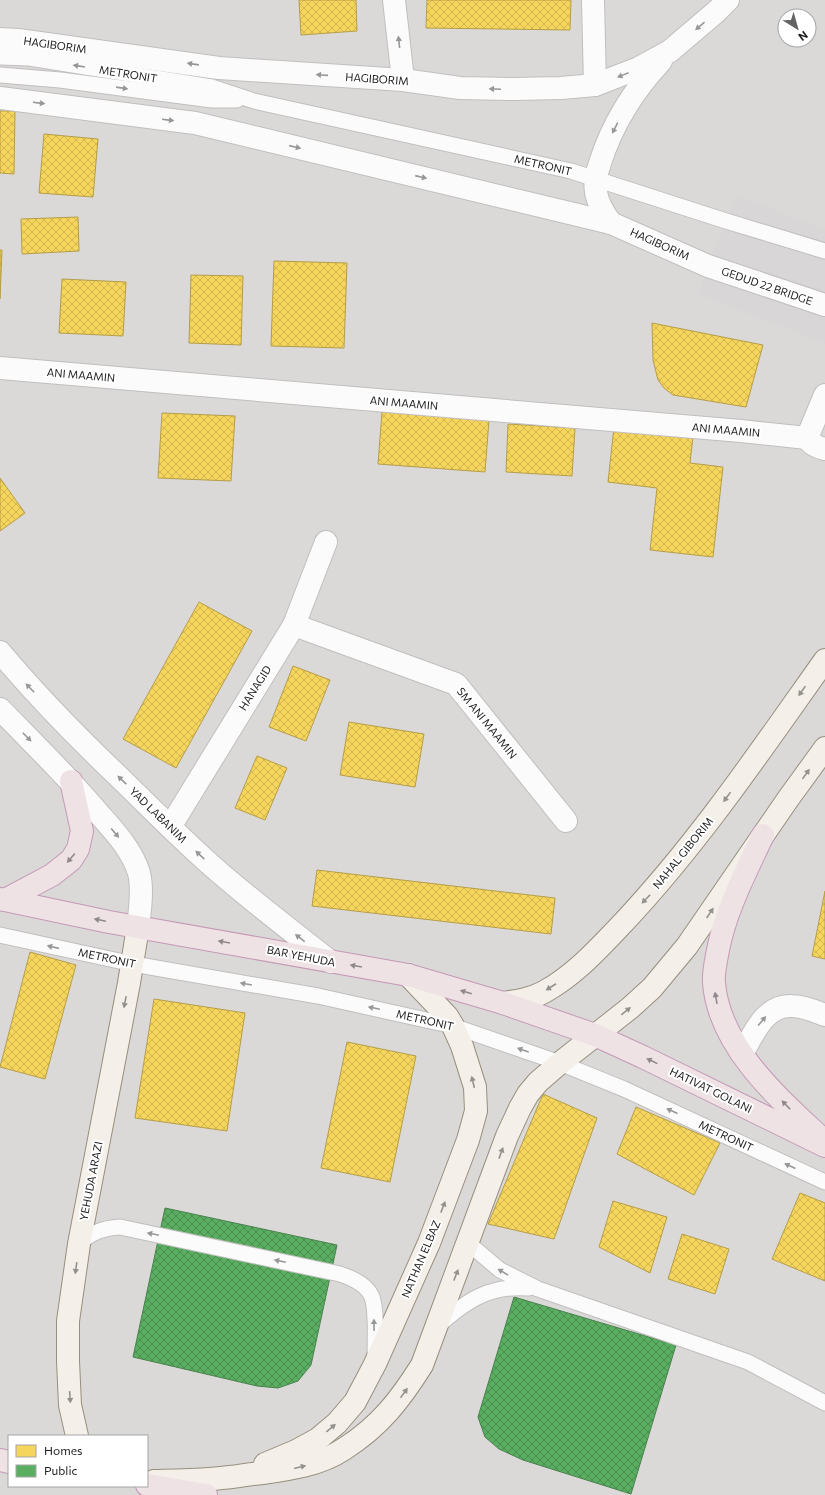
<svg xmlns="http://www.w3.org/2000/svg" width="825" height="1495" font-family="Commissioner,sans-serif">
<defs>
<pattern id="homes-cross-hatch" width="8" height="8" patternUnits="userSpaceOnUse"><rect width="8" height="8" fill="#f6d55c"/><path d="M0 0l8 8M0 8l8-8" fill="none" stroke="#d2b650"/></pattern>
<pattern id="public-cross-hatch" width="8" height="8" patternUnits="userSpaceOnUse"><rect width="8" height="8" fill="#5aae61"/><path d="M0 0l8 8M0 8l8-8" fill="none" stroke="#4a8d4f"/></pattern>
</defs>
<rect width="100%" height="100%" fill="#ece7e6"/>
<path fill="#dbd8d8" fill-rule="evenodd" d="M 0,0 L 825,0 L 825,1495 L 0,1495 ZM 785,16 L 809,16 L 809,40 L 785,40 ZM 9,1436 L 147,1436 L 147,1486 L 9,1486 Z"/>
<polygon fill="#d8d6d6" points="736,195 825,230 825,343 698,294"/>
<g fill="url(#homes-cross-hatch)" stroke="#b59e49">
<polygon points="299,0 356,0 357,31 301,35"/>
<polygon points="427,0 571,0 570,30 426,28"/>
<polygon points="0,111 15,111 14,174 0,173"/>
<polygon points="44,134 98,139 93,197 39,193"/>
<polygon points="78,217 79,251 22,254 21,219"/>
<polygon points="0,250 2,250 0,299"/>
<polygon points="274,261 347,263 344,348 271,346"/>
<polygon points="191,275 243,276 241,345 189,343"/>
<polygon points="62,279 126,282 123,336 59,333"/>
<polygon points="652,323 763,345 746,407 673,395 664,388 658,380 653,360"/>
<polygon points="382,412 489,420 485,472 378,464"/>
<polygon points="162,413 235,416 231,481 158,478"/>
<polygon points="508,424 575,428 572,476 506,472"/>
<polygon points="614,427 693,436 690,463 723,467 713,557 650,550 657,488 608,482"/>
<polygon points="0,478 25,513 0,531"/>
<polygon points="199,602 252,631 176,768 123,739"/>
<polygon points="293,666 330,680 306,741 269,727"/>
<polygon points="349,722 424,734 415,787 340,775"/>
<polygon points="257,756 287,768 265,820 235,808"/>
<polygon points="317,870 555,898 551,934 312,906"/>
<polygon points="825,891 825,959 812,956"/>
<polygon points="30,952 76,965 45,1079 0,1067"/>
<polygon points="154,999 245,1013 227,1131 135,1118"/>
<polygon points="347,1042 416,1056 390,1182 321,1168"/>
<polygon points="543,1094 597,1118 554,1239 488,1224"/>
<polygon points="636,1107 720,1143 694,1195 617,1154"/>
<polygon points="800,1193 825,1203 825,1281 772,1259"/>
<polygon points="613,1201 667,1217 650,1273 599,1247"/>
<polygon points="682,1234 729,1249 715,1294 668,1279"/>
</g>
<g fill="url(#public-cross-hatch)" stroke="#48824d">
<polygon points="165,1208 337,1245 311,1365 298,1381 278,1388 257,1386 133,1357"/>
<polygon points="514,1297 676,1345 631,1494 523,1460 499,1449 485,1437 478,1417"/>
</g>
<g fill="none" stroke-linecap="round" stroke-linejoin="round">
<g stroke="#c1bfbe" stroke-width="17">
<g id="service">
<polyline points="0,57 29,58 212,87 254,101 571,171 726,221 825,251"/>
<polyline points="0,75 60,80 212,100 237,100"/>
<polyline points="0,935 133,964 318,996 453,1026 560,1063 624,1089 825,1182"/>
<polyline points="468,1243 500,1270 538,1289 748,1362 825,1403"/>
<path d="M 79,1244 C 91,1232 104,1228 120,1227 L 340,1274 C 352,1278 367,1285 372,1297 C 377,1311 375,1341 375,1357"/>
<path d="M 439,1325 C 467,1300 490,1285 529,1288"/>
</g>
</g>
<g stroke="#c1bfbe" stroke-width="24">
<g id="minor">
<polyline points="394,0 403,80"/>
<polyline points="593,0 595,85"/>
<polyline points="0,368 741,431 807,438"/>
<path d="M 825,395 L 807,438 C 812,445 817,447 825,449"/>
<polyline points="294,625 456,684 566,821"/>
<polyline points="170,827 294,625 326,542"/>
<path d="M 742,1054 C 753,1035 765,1004 792,1006 C 803,1006 815,1011 825,1015"/>
</g>
</g>
<g stroke="#c1bfbe" stroke-width="24">
<g id="tertiary">
<polyline points="0,39 18,40 219,68 403,80 460,88 514,89 561,88 595,85 639,68 670,51 717,11 728,0"/>
<polyline points="0,98 195,123 611,223 708,266 825,305"/>
<path d="M 611,223 C 601,210 593,195 596,178 C 596,173 599,168 600,163 C 612,125 634,90 661,61"/>
<path d="M 0,652 C 37,696 77,737 119,777 C 152,809 185,843 220,873 C 256,904 294,933 331,962"/>
<path d="M 0,709 C 34,744 69,778 100,815 C 115,832 132,850 139,873 C 143,888 140,911 138,927"/>
</g>
</g>
<g stroke="#978f7d" stroke-width="24">
<g id="secondary">
<path d="M 503,1003 C 517,1001 531,999 544,992 C 576,974 598,949 623,923 C 699,842 761,750 825,660"/>
<polyline points="77,1436 70,1405 68,1361 68,1321 79,1244 129,983 138,927"/>
<polyline points="265,1464 296,1451 318,1439 337,1423 355,1402 375,1364 429,1243 468,1140 476,1111 475,1087 462,1046 453,1026 447,1016 408,975"/>
<path d="M 154,1481 C 177,1480 199,1481 221,1478 C 235,1477 249,1474 263,1473 C 291,1469 320,1465 344,1449 C 380,1426 400,1400 422,1365 L 507,1136 L 520,1108 L 528,1094 L 538,1082 L 560,1063 L 630,1008 L 652,988 L 687,946 L 788,799 L 825,748"/>
</g>
</g>
<g stroke="#c499b6" stroke-width="24">
<g id="trunk">
<path d="M 763,835 C 746,872 726,909 718,950 C 716,961 713,973 714,983 C 719,1045 775,1095 818,1135"/>
<polyline points="0,899 109,922 408,975 503,1003 595,1035 643,1057 825,1146"/>
<polyline points="5,900 52,875 71,860 78,849 82,831 71,781"/>
<polyline points="0,1460 9,1462"/>
<polyline points="147,1485 206,1495"/>
</g>
</g>
<use href="#service" stroke="#fcfbfb" stroke-width="15"/>
<use href="#minor" stroke="#fcfbfb" stroke-width="22"/>
<use href="#tertiary" stroke="#fcfbfb" stroke-width="22"/>
<use href="#secondary" stroke="#f4f0e9" stroke-width="22"/>
<use href="#trunk" stroke="#eee2e4" stroke-width="22"/>
</g>
<defs><path id="oneway-solid" d="M-6-.8H1V-3.2L6.5 0L1 3.2V.8H-6Z"/></defs>
<g fill="#989797">
<use href="#oneway-solid" transform="translate(700 26) rotate(140)"/>
<use href="#oneway-solid" transform="translate(399 42) rotate(-96)"/>
<use href="#oneway-solid" transform="translate(193 64) rotate(-172)"/>
<use href="#oneway-solid" transform="translate(79 66) rotate(-171)"/>
<use href="#oneway-solid" transform="translate(322 75) rotate(-176)"/>
<use href="#oneway-solid" transform="translate(623 75) rotate(158)"/>
<use href="#oneway-solid" transform="translate(122 88) rotate(8)"/>
<use href="#oneway-solid" transform="translate(495 89) rotate(-178)"/>
<use href="#oneway-solid" transform="translate(39 103) rotate(7)"/>
<use href="#oneway-solid" transform="translate(168 120) rotate(7)"/>
<use href="#oneway-solid" transform="translate(615 128) rotate(117)"/>
<use href="#oneway-solid" transform="translate(295 147) rotate(13)"/>
<use href="#oneway-solid" transform="translate(421 177) rotate(13)"/>
<use href="#oneway-solid" transform="translate(30 688) rotate(-134)"/>
<use href="#oneway-solid" transform="translate(27 737) rotate(45)"/>
<use href="#oneway-solid" transform="translate(122 780) rotate(-136)"/>
<use href="#oneway-solid" transform="translate(115 833) rotate(50)"/>
<use href="#oneway-solid" transform="translate(200 855) rotate(-137)"/>
<use href="#oneway-solid" transform="translate(300 938) rotate(-142)"/>
<use href="#oneway-solid" transform="translate(53 947) rotate(-167)"/>
<use href="#oneway-solid" transform="translate(246 984) rotate(-170)"/>
<use href="#oneway-solid" transform="translate(374 1008) rotate(-168)"/>
<use href="#oneway-solid" transform="translate(762 1021) rotate(-49)"/>
<use href="#oneway-solid" transform="translate(523 1050) rotate(-160)"/>
<use href="#oneway-solid" transform="translate(672 1111) rotate(-155)"/>
<use href="#oneway-solid" transform="translate(790 1166) rotate(-155)"/>
<use href="#oneway-solid" transform="translate(153 1234) rotate(-168)"/>
<use href="#oneway-solid" transform="translate(280 1261) rotate(-168)"/>
<use href="#oneway-solid" transform="translate(503 1272) rotate(-149)"/>
<use href="#oneway-solid" transform="translate(374 1325) rotate(-91)"/>
</g>
<g fill="#93918d">
<use href="#oneway-solid" transform="translate(802 691) rotate(125)"/>
<use href="#oneway-solid" transform="translate(806 774) rotate(-54)"/>
<use href="#oneway-solid" transform="translate(727 797) rotate(126)"/>
<use href="#oneway-solid" transform="translate(646 899) rotate(134)"/>
<use href="#oneway-solid" transform="translate(710 913) rotate(-56)"/>
<use href="#oneway-solid" transform="translate(551 987) rotate(147)"/>
<use href="#oneway-solid" transform="translate(125 1002) rotate(101)"/>
<use href="#oneway-solid" transform="translate(626 1011) rotate(-39)"/>
<use href="#oneway-solid" transform="translate(473 1082) rotate(-103)"/>
<use href="#oneway-solid" transform="translate(501 1153) rotate(-70)"/>
<use href="#oneway-solid" transform="translate(443 1207) rotate(-69)"/>
<use href="#oneway-solid" transform="translate(76 1268) rotate(98)"/>
<use href="#oneway-solid" transform="translate(456 1275) rotate(-69)"/>
<use href="#oneway-solid" transform="translate(404 1393) rotate(-54)"/>
<use href="#oneway-solid" transform="translate(70 1397) rotate(86)"/>
<use href="#oneway-solid" transform="translate(331 1428) rotate(-40)"/>
<use href="#oneway-solid" transform="translate(300 1467) rotate(-14)"/>
</g>
<g fill="#90898a">
<use href="#oneway-solid" transform="translate(71 858) rotate(130)"/>
<use href="#oneway-solid" transform="translate(100 920) rotate(-168)"/>
<use href="#oneway-solid" transform="translate(224 942) rotate(-170)"/>
<use href="#oneway-solid" transform="translate(356 966) rotate(-170)"/>
<use href="#oneway-solid" transform="translate(466 992) rotate(-164)"/>
<use href="#oneway-solid" transform="translate(716 998) rotate(-100)"/>
<use href="#oneway-solid" transform="translate(652 1061) rotate(-154)"/>
<use href="#oneway-solid" transform="translate(786 1105) rotate(-134)"/>
</g>
<g text-anchor="middle" stroke-width="4" stroke-linejoin="round" paint-order="stroke">
<g font-size="11" fill="#1d1d1d" stroke="#fff">
<text transform="translate(55 45) rotate(8)" y="4">HAGIBORIM</text>
<text transform="translate(128 74) rotate(9)" y="4">METRONIT</text>
<text transform="translate(377 79) rotate(4)" y="4">HAGIBORIM</text>
<text transform="translate(543 165) rotate(13)" y="4">METRONIT</text>
<text transform="translate(660 244) rotate(24)" y="4">HAGIBORIM</text>
<text transform="translate(767 286) rotate(19)" y="4">GEDUD 22 BRIDGE</text>
<text transform="translate(81 375) rotate(5)" y="4">ANI MAAMIN</text>
<text transform="translate(404 403) rotate(5)" y="4">ANI MAAMIN</text>
<text transform="translate(726 430) rotate(5)" y="4">ANI MAAMIN</text>
<text transform="translate(255 688) rotate(-58)" y="4">HANAGID</text>
<text transform="translate(487 723) rotate(51)" y="4">SM ANI MAAMIN</text>
<text transform="translate(158 815) rotate(44)" y="4">YAD LABANIM</text>
<text transform="translate(683 853) rotate(-51)" y="4">NAHAL GIBORIM</text>
<text transform="translate(301 956) rotate(11)" y="4">BAR YEHUDA</text>
<text transform="translate(107 958) rotate(12)" y="4">METRONIT</text>
<text transform="translate(425 1020) rotate(13)" y="4">METRONIT</text>
<text transform="translate(711 1090) rotate(26)" y="4">HATIVAT GOLANI</text>
<text transform="translate(726 1136) rotate(25)" y="4">METRONIT</text>
<text transform="translate(91 1181) rotate(-79)" y="4">YEHUDA ARAZI</text>
<text transform="translate(421 1259) rotate(-67)" y="4">NATHAN ELBAZ</text>
</g>
</g>
<rect x="8" y="1435" width="140" height="52" fill="#ffffff" stroke="#a5a5a5"/>
<rect x="16" y="1445" width="20" height="12" fill="#f6d55c" stroke="#a5a5a5"/>
<text x="44" y="1455" font-size="12" fill="#1d1d1d">Homes</text>
<rect x="16" y="1465" width="20" height="12" fill="#5aae61" stroke="#a5a5a5"/>
<text x="44" y="1475" font-size="12" fill="#1d1d1d">Public</text>
<g transform="translate(797 28) rotate(143)"><circle r="19" fill="#ffffff" stroke="#a5a5a5"/>
<path d="M0-3L7 15L0 10L-7 15Z" fill="#656463"/>
<text y="-6" font-size="11" font-weight="bold" text-anchor="middle" fill="#1d1d1d">N</text>
</g>
</svg>
